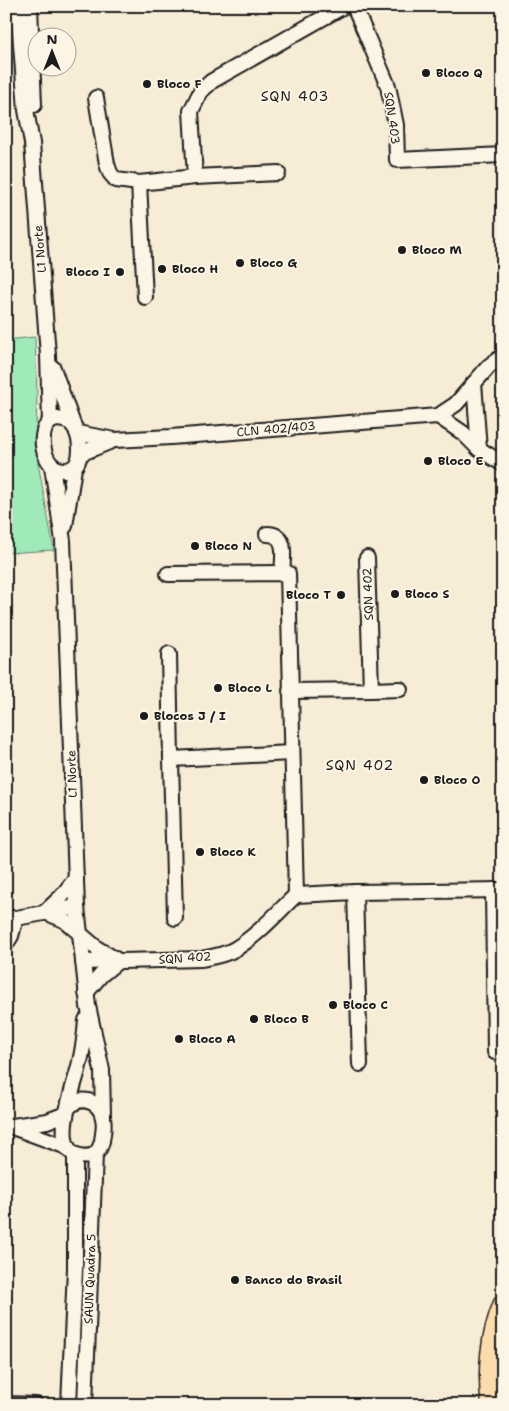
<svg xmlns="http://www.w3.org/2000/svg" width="509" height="1411" font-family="'Shantell Sans',sans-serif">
<rect width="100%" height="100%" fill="#f7ecd6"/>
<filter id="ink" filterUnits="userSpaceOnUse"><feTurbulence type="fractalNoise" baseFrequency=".02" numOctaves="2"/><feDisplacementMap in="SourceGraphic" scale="10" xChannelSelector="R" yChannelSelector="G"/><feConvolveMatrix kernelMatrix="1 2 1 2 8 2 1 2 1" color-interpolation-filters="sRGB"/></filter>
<g filter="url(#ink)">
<polygon fill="#a0e9b9" stroke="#5e826a" points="35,337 37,393 36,432 38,463 54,550 6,553 6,340"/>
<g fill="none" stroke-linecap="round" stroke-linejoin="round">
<g stroke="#1c1c1c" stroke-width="18">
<g id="minor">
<polyline points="18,6 26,110 32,143 48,355 50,422"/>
<polyline points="30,6 34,105"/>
<polyline points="354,6 388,86 396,125 397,160 503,155"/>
<polyline points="96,98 107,164 110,173 116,180 139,183 195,177 278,173"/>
<polyline points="195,177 191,111 201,91 212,81 344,6"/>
<polyline points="139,183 145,297"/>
<polyline points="53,368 74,427"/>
<polyline points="474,383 479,449"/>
<polyline points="438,416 463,433 479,449 503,464"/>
<path d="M 57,419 C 63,420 67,420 72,424 C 81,432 85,465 70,469 C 44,477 35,433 50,422 C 52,420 55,420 57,419 Z"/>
<polyline points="77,433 115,440 171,437 438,416 456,404 489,366 503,356"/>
<polyline points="80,454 114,440"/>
<polyline points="52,466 63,541 77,907 88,1006 102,1070 103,1116"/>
<polyline points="65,526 74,468"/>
<path d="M 267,534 C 288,534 283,557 282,573"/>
<polyline points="168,574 288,573 296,895"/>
<polyline points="169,654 171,759 291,753"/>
<polyline points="371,690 400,689"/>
<polyline points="290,691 371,690 367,558"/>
<polyline points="171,759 175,918"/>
<polyline points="493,890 495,1052"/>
<polyline points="355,892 360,1064"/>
<polyline points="45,912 64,920 98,949 117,960"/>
<polyline points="45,912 62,896 76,878"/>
<polyline points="6,918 16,918 77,907"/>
<polyline points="6,944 11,936 16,918"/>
<path d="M 83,962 L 201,959 C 212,957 225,955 235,949 C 258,935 277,913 296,895 L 355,892 L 503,890"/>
<polyline points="86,993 101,975 118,961"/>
<path d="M 69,1107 C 80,1095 100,1100 103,1118 C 105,1126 103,1133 102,1141 C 101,1145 99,1151 95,1154 C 91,1157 84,1157 80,1156 C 48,1151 75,1085 79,1066 C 83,1050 85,1035 86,1020"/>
<polyline points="6,1127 47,1121 66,1114"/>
<polyline points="15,1128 67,1147"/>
<polyline points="6,1404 36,1405"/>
<polyline points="69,1405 75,1269 75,1155"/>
<polyline points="85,1405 95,1154"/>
</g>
</g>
<g stroke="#1c1c1c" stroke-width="21">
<path id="major" d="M 491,1405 C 486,1371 490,1334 503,1303"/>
</g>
<use href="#minor" stroke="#fcf5e5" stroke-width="14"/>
<use href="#major" stroke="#fcdcac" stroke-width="18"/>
</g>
</g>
<g fill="#1c1c1c" stroke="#fcf5e5" stroke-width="2">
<circle cx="426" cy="73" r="5"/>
<circle cx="147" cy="84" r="5"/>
<circle cx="402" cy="250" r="5"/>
<circle cx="240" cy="263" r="5"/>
<circle cx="162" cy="269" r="5"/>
<circle cx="120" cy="272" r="5"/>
<circle cx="428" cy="461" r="5"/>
<circle cx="195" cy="546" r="5"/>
<circle cx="395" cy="594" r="5"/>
<circle cx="341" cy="595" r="5"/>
<circle cx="218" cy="688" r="5"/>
<circle cx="144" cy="716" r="5"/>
<circle cx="424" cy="780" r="5"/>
<circle cx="200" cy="852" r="5"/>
<circle cx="333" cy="1005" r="5"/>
<circle cx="254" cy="1019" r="5"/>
<circle cx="179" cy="1039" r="5"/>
<circle cx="235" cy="1280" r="5"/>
</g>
<g text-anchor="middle" stroke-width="4" stroke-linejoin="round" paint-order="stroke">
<g font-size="12" font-weight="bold" fill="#1c1c1c" stroke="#fcf5e5" text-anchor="start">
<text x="436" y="77">Bloco Q</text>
<text x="157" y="88">Bloco F</text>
<text x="412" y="254">Bloco M</text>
<text x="250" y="267">Bloco G</text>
<text x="172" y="273">Bloco H</text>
<text x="110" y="276" text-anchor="end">Bloco I</text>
<text x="438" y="465">Bloco E</text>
<text x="205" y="550">Bloco N</text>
<text x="405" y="598">Bloco S</text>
<text x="331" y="599" text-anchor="end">Bloco T</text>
<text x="228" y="692">Bloco L</text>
<text x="154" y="720">Blocos J / I</text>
<text x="434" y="784">Bloco O</text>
<text x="210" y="856">Bloco K</text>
<text x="343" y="1009">Bloco C</text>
<text x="264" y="1023">Bloco B</text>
<text x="189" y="1043">Bloco A</text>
<text x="245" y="1284">Banco do Brasil</text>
</g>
<g font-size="12" fill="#1c1c1c" stroke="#fcf5e5">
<text transform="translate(392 118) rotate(82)" y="4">SQN 403</text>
<text transform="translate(40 249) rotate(-95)" y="4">L1 Norte</text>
<text transform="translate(276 429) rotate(-5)" y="4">CLN 402/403</text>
<text transform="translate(368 594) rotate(-92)" y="4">SQN 402</text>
<text transform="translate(72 774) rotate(-92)" y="4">L1 Norte</text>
<text transform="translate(185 958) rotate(-4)" y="4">SQN 402</text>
<text transform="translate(90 1279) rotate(-88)" y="4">SAUN Quadra 5</text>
</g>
<g font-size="14" letter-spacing="1" fill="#1c1c1c" stroke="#fcf5e5">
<text x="295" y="101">SQN 403</text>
<text x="360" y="770">SQN 402</text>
</g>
</g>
<rect width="509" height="1411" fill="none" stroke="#fcf5e5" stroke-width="25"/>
<rect x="12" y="12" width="484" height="1386" fill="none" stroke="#1c1c1c" stroke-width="2" filter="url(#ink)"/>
<g transform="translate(52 52)"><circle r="24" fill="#fcf5e5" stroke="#a29e95"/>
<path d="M0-4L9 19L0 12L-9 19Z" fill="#1c1c1c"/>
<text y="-8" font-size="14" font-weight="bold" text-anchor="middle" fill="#1c1c1c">N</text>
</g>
</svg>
